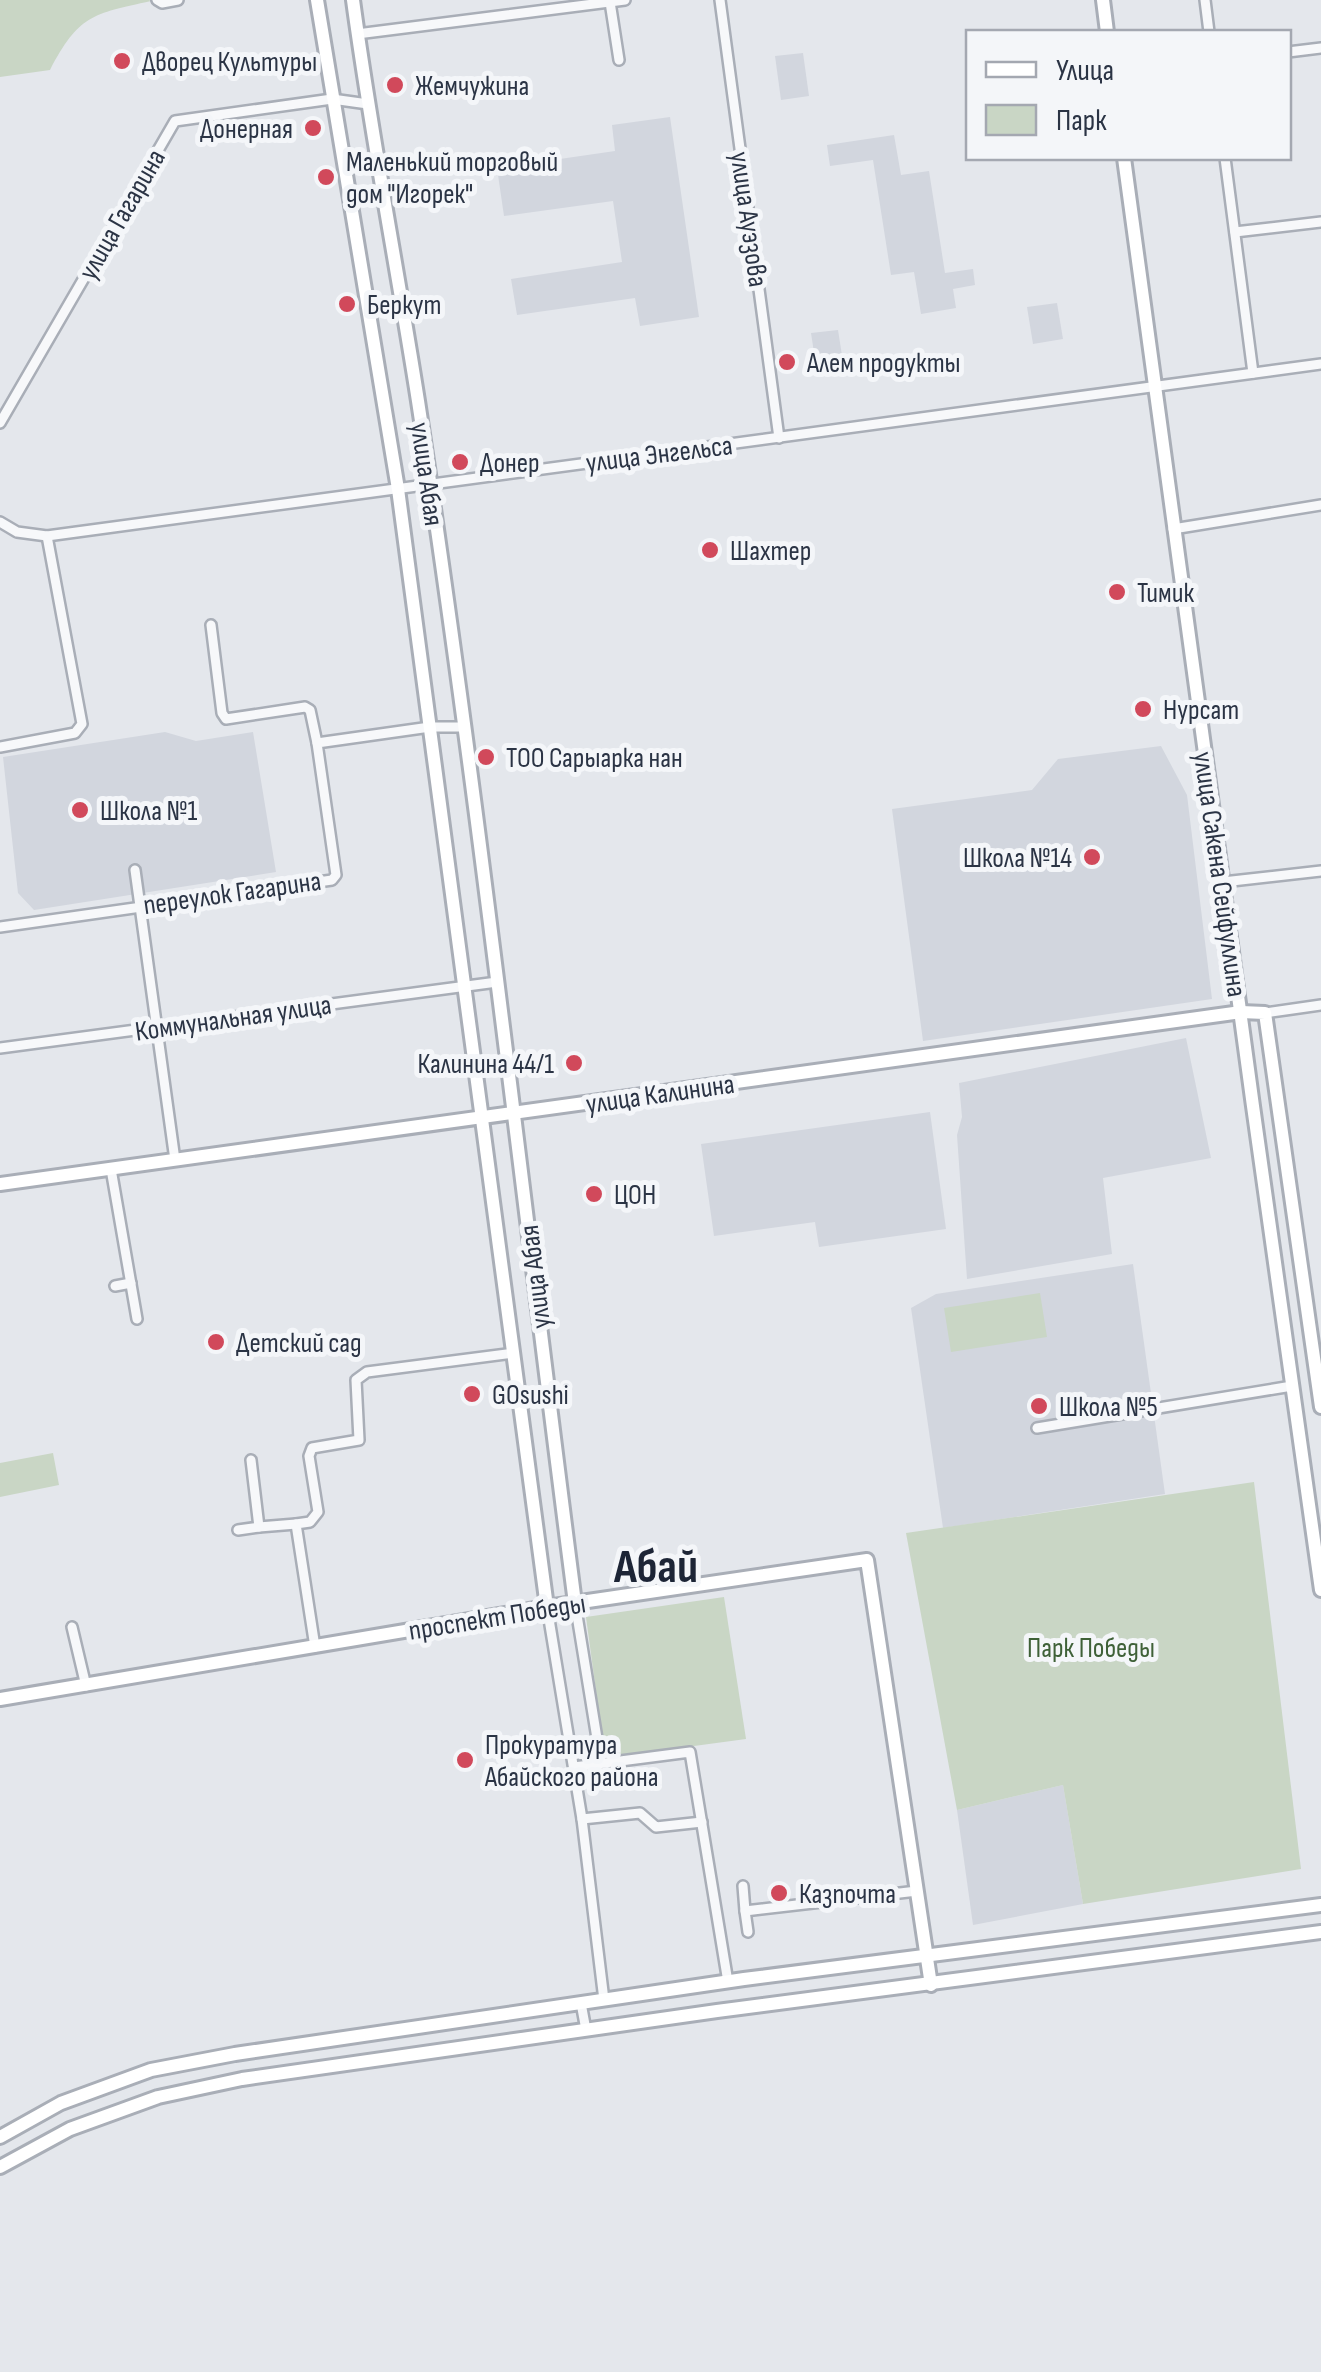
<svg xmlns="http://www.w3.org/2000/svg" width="1321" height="2372" font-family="'Sofia Sans Condensed',sans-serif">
<rect width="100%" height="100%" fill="#e4e7ec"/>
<g fill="#d2d6de">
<polygon points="803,53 809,96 781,100 775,56"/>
<polygon points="670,117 699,317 640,326 635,298 517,315 511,279 622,262 613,201 504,216 497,168 615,151 612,125"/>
<polygon points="894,135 901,175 929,171 945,273 973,269 975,285 953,289 956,308 921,314 914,272 891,275 873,160 830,166 827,145"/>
<polygon points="1057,303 1063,339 1033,344 1027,307"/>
<polygon points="838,330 844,368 817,372 811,333"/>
<polygon points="165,732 196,741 253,732 276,872 34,910 18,893 3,757"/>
<polygon points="1161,746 1187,795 1212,999 923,1041 892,809 1032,790 1058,759"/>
<polygon points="1186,1038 1211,1158 1103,1178 1112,1254 967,1279 957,1135 962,1117 959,1083"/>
<polygon points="930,1112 946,1229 819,1247 815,1222 714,1236 701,1144"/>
<polygon points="1133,1264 1165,1494 943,1528 911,1308 936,1294"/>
<polygon points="1063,1785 1083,1904 973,1925 957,1810"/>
</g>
<g fill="#c9d6c5">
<path d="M 0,0 L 149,0 L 151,1 C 92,14 79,15 50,70 L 0,77 Z"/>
<polygon points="1040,1293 1047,1337 951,1352 944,1308"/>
<polygon points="53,1453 59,1485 0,1497 0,1463"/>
<polygon points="1254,1482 1301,1869 1083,1904 1063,1785 957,1810 906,1533"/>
<polygon points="724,1597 746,1739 605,1758 586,1617"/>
</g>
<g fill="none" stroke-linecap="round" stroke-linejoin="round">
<g stroke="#a9aeb7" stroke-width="14">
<g id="street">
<polyline points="157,0 162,3 178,0"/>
<polyline points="720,0 779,438"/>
<polyline points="1205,0 1209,32"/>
<polyline points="610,2 619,60"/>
<polyline points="357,34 625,0"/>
<polyline points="1288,52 1321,48"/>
<polyline points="1225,158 1253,373"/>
<polyline points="1235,232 1321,222"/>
<polyline points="0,423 175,121 332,99 368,104"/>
<polyline points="0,522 17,532 47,536 1321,364"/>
<polyline points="1173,529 1321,505"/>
<polyline points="211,625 222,713 226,719 305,707 310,710 317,743"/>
<polyline points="0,747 75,733 82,724 47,536"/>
<polyline points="135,870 175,1160"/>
<polyline points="1223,882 1321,871"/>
<polyline points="0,927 332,880 336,875 317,743 430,727 464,727"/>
<polyline points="1265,1013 1321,1005"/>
<polyline points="0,1048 497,982"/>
<polyline points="111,1169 137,1319"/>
<polyline points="115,1286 131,1283"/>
<polyline points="1037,1428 1292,1386"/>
<polyline points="251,1460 259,1527 296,1524"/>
<polyline points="238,1530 259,1527"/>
<polyline points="575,1603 601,1763"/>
<polyline points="547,1607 582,1819 640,1813 656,1827 702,1822"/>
<polyline points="72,1627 86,1686"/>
<polyline points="315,1647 296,1524 310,1522 318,1512 309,1456 312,1448 359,1440 356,1380 367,1372 514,1353"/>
<polyline points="574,1767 690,1752 728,1982"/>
<polyline points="582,1819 604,2000"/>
<polyline points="743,1886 745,1911 917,1891"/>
<polyline points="745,1911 748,1932"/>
<polyline points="581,2003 586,2030"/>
</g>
</g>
<g stroke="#a9aeb7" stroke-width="18">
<g id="secondary">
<polyline points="317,0 398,489 547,1607"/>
<path d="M 353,0 C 371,134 397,267 418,401 C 479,801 523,1202 575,1603"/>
<polyline points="1103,0 1107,32"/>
<path d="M 1124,158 C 1188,635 1253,1113 1321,1590"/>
<polyline points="0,1184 1241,1012 1265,1013 1321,1407"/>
<polyline points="0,1699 547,1607 867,1560 931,1985"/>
<polyline points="0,2137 61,2103 151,2070 235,2054 744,1979 1321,1905"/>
<polyline points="0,2167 70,2129 158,2097 242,2079 717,2011 1321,1932"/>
</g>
</g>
<use href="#street" stroke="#f7f8fa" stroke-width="9"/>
<use href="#secondary" stroke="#fff" stroke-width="12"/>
</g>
<g fill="#d1495b" stroke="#f4f6f9" stroke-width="4">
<circle cx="122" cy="61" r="10"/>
<circle cx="395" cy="85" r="10"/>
<circle cx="313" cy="128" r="10"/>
<circle cx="326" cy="177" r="10"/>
<circle cx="347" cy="304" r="10"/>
<circle cx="787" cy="362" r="10"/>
<circle cx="460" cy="462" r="10"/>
<circle cx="710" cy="550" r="10"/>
<circle cx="1117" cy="592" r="10"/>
<circle cx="1143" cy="709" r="10"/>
<circle cx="486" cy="757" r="10"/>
<circle cx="80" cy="810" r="10"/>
<circle cx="1092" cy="857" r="10"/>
<circle cx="574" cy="1063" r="10"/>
<circle cx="594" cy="1194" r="10"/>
<circle cx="216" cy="1342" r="10"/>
<circle cx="472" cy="1394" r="10"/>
<circle cx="1039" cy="1406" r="10"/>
<circle cx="465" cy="1760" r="10"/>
<circle cx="779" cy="1893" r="10"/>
</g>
<g text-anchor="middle" stroke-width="10" stroke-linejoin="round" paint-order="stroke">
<g font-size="28" fill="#2b3445" stroke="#f4f6f9" text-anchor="start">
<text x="142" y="71">Дворец Культуры</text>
<text x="415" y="95">Жемчужина</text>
<text x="293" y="138" text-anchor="end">Донерная</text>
<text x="346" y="171">Маленький торговый<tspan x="346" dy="32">дом "Игорек"</tspan></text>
<text x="367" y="314">Беркут</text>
<text x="807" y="372">Алем продукты</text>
<text x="480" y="472">Донер</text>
<text x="730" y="560">Шахтер</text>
<text x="1137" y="602">Тимик</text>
<text x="1163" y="719">Нурсат</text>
<text x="506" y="767">ТОО Сарыарка нан</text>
<text x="100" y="820">Школа №1</text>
<text x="1072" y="867" text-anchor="end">Школа №14</text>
<text x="554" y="1073" text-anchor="end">Калинина 44/1</text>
<text x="614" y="1204">ЦОН</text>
<text x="236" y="1352">Детский сад</text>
<text x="492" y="1404">GOsushi</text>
<text x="1059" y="1416">Школа №5</text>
<text x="485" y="1754">Прокуратура<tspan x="485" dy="32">Абайского района</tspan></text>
<text x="799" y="1903">Казпочта</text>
</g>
<g font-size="28" fill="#2b3445" stroke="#f4f6f9">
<text transform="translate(121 214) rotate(-60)" y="10">улица Гагарина</text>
<text transform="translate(750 219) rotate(82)" y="10">улица Ауэзова</text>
<text transform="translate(659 453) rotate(-7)" y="10">улица Энгельса</text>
<text transform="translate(428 474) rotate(82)" y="10">улица Абая</text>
<text transform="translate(1221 874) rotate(82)" y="10">улица Сакена Сейфуллина</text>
<text transform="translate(232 892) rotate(-8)" y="10">переулок Гагарина</text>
<text transform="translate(233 1017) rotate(-8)" y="10">Коммунальная улица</text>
<text transform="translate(660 1093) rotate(-8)" y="10">улица Калинина</text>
<text transform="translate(534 1277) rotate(-97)" y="10">улица Абая</text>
<text transform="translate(497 1616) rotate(-9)" y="10">проспект Победы</text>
</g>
<g font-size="28" fill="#3f6138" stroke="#f4f6f9">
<text x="1091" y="1657">Парк Победы</text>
</g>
<g font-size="48" font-weight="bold" fill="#1d2536" stroke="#f4f6f9">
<text x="656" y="1582">Абай</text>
</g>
</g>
<rect x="966" y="30" width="325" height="130" fill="#f4f6f9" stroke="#a4a8b1" stroke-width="2.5"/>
<rect x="986" y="62" width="50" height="15" fill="#ffffff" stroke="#a4a8b1" stroke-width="2.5"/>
<text x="1056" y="80" font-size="30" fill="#2b3445">Улица</text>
<rect x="986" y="105" width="50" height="30" fill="#c9d6c5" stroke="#a4a8b1" stroke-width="2.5"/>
<text x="1056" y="130" font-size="30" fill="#2b3445">Парк</text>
</svg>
